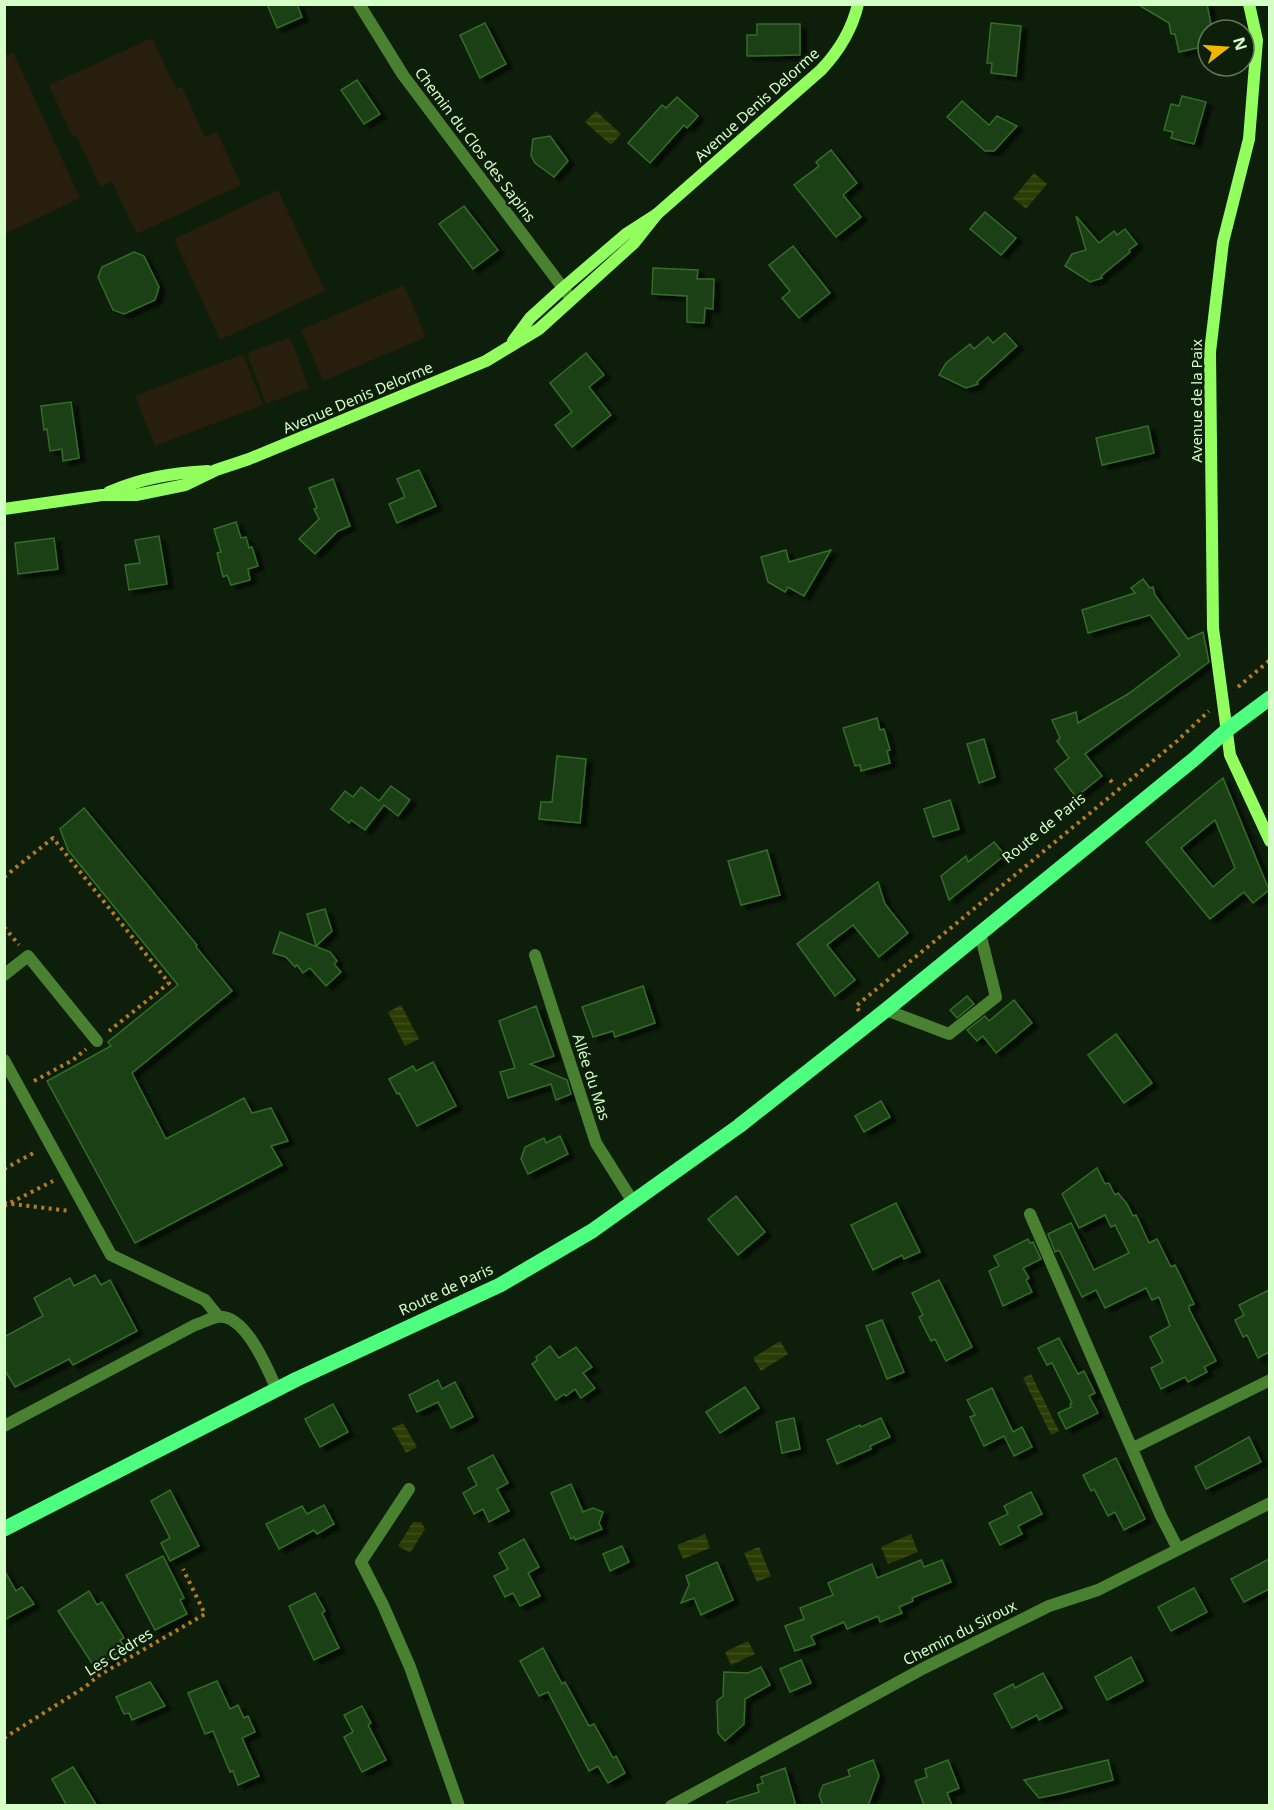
<svg xmlns="http://www.w3.org/2000/svg" width="1274" height="1810" font-family="'Noto Sans',sans-serif">
<defs>
<pattern id="water-rules" width="6" height="5" patternUnits="userSpaceOnUse" patternTransform="scale(1.5)"><rect width="6" height="5" fill="#2c3c05"/><path d="M0 2.5h6" fill="none" stroke="#40501c"/></pattern>
<filter id="shadow"><feDropShadow dx="6" dy="4" stdDeviation="1.5" flood-color="#0009"/></filter>
</defs>
<rect width="100%" height="100%" fill="#0d1e0a"/>
<g fill="#281e0d">
<polygon points="152,38 176,89 182,87 205,137 217,132 241,185 137,234 112,182 100,187 77,136 72,136 49,85"/>
<polygon points="13,52 80,198 5,234 4,56"/>
<polygon points="278,190 325,291 220,340 174,239"/>
<polygon points="404,285 426,337 323,381 301,330"/>
<polygon points="290,337 309,388 266,404 247,353"/>
<polygon points="243,354 263,405 155,446 135,396"/>
</g>
<g fill="url(#water-rules)">
<polygon points="596,111 621,134 611,145 585,122"/>
<polygon points="1034,173 1047,184 1026,209 1013,198"/>
<polygon points="401,1005 419,1039 405,1046 388,1012"/>
<polygon points="780,1341 788,1354 761,1371 753,1358"/>
<polygon points="1031,1374 1059,1431 1051,1435 1023,1378"/>
<polygon points="403,1423 417,1447 406,1453 392,1428"/>
<polygon points="413,1522 421,1522 425,1529 410,1553 398,1546"/>
<polygon points="705,1534 710,1548 683,1559 677,1545"/>
<polygon points="911,1534 918,1552 888,1564 881,1547"/>
<polygon points="759,1547 771,1576 757,1582 744,1553"/>
<polygon points="748,1641 755,1654 731,1665 725,1652"/>
</g>
<g fill="#1b4015" stroke="#306e25" stroke-width="1.5" fill-rule="evenodd" filter="url(#shadow)">
<polygon points="267,4 297,4 302,17 277,28"/>
<polygon points="1137,4 1207,4 1212,30 1208,30 1208,36 1200,38 1202,47 1179,52 1175,34 1171,34 1169,23"/>
<polygon points="485,23 506,64 480,78 460,35"/>
<polygon points="991,23 1021,26 1016,76 991,73 992,63 987,63"/>
<polygon points="757,24 800,24 800,55 747,56 747,35 757,35"/>
<polygon points="357,80 380,114 364,124 341,90"/>
<polygon points="1182,96 1206,102 1194,144 1171,138 1173,132 1164,130 1171,104 1179,106"/>
<polygon points="677,97 698,116 687,128 684,125 650,163 628,143 662,105 666,108"/>
<polygon points="962,101 989,125 997,116 1017,126 994,151 985,151 947,117"/>
<polygon points="550,136 568,161 554,177 535,163 531,155 533,139"/>
<polygon points="831,150 857,183 843,195 861,217 836,237 794,185 819,166 816,162"/>
<polygon points="464,206 498,250 473,269 439,224"/>
<polygon points="985,212 1016,238 1001,255 970,229"/>
<polygon points="1076,216 1099,243 1114,231 1117,235 1125,229 1137,244 1129,250 1130,252 1101,276 1102,278 1090,282 1065,266 1072,254 1086,250"/>
<polygon points="793,246 830,293 799,318 782,298 790,291 769,265"/>
<polygon points="134,252 144,256 159,287 155,300 124,314 113,310 98,277 102,267"/>
<polygon points="653,268 698,270 697,279 714,279 713,309 705,308 704,323 687,322 687,296 652,294"/>
<polygon points="1005,333 1017,346 977,382 978,384 966,388 939,375 946,363 970,344 974,349 988,337 993,343"/>
<polygon points="586,353 604,375 589,387 611,415 572,447 555,425 572,412 550,383"/>
<polygon points="71,402 79,458 63,461 62,449 50,451 47,429 44,430 41,406"/>
<polygon points="1148,426 1154,453 1102,465 1096,438"/>
<polygon points="419,470 436,506 397,523 389,504 405,497 397,479"/>
<polygon points="333,479 350,526 338,531 315,554 299,539 319,519 314,509 317,508 309,488"/>
<polygon points="236,522 241,538 246,537 249,548 252,547 258,566 248,569 250,580 231,585 227,575 223,577 217,553 221,552 214,529"/>
<polygon points="159,536 167,584 129,590 125,565 140,563 135,540"/>
<polygon points="54,538 58,569 18,574 15,543"/>
<polygon points="786,550 789,562 831,550 804,596 788,587 785,592 768,582 761,557"/>
<polygon points="1143,579 1150,588 1153,587 1155,595 1188,639 1203,632 1209,662 1085,754 1102,776 1076,797 1055,769 1069,758 1057,741 1060,738 1052,720 1076,712 1078,723 1128,694 1180,655 1150,615 1088,633 1082,610 1135,593 1131,588"/>
<polygon points="877,718 880,730 884,729 890,750 887,751 890,763 861,771 860,765 855,766 843,728"/>
<polygon points="984,739 995,777 979,783 967,744"/>
<polygon points="557,756 586,759 580,823 539,819 541,802 552,802"/>
<path d="M 1223,778 L 1269,890 L 1253,903 L 1244,892 L 1210,919 L 1146,842 ZM 1215,820 L 1235,868 L 1213,887 L 1181,848 Z"/>
<polygon points="391,786 410,800 398,816 384,805 365,830 351,820 349,823 331,809 345,791 353,797 361,787 379,801"/>
<polygon points="950,800 959,829 933,837 924,809"/>
<polygon points="84,808 197,945 196,947 232,991 132,1073 166,1139 244,1098 252,1113 271,1108 288,1141 271,1146 282,1165 135,1243 47,1081 111,1046 108,1042 178,985 68,850 60,829"/>
<polygon points="994,842 1005,855 949,900 941,876 966,856 968,862"/>
<polygon points="767,850 780,895 741,905 728,861"/>
<polygon points="878,882 885,904 908,933 879,957 853,925 827,945 855,980 835,996 797,944"/>
<polygon points="325,909 332,931 316,946 307,914"/>
<polygon points="280,932 330,952 337,961 334,964 341,972 326,986 310,968 303,973 297,965 295,967 286,957 273,953"/>
<polygon points="643,986 655,1023 615,1037 613,1031 593,1037 582,1007"/>
<polygon points="967,996 974,1004 957,1018 950,1010"/>
<polygon points="1014,1000 1032,1023 996,1053 983,1036 977,1041 967,1030 985,1016 989,1021"/>
<polygon points="536,1006 554,1056 530,1064 567,1080 571,1094 556,1100 551,1084 508,1098 500,1072 515,1068 499,1021"/>
<polygon points="1116,1034 1152,1083 1124,1103 1088,1055"/>
<polygon points="433,1062 456,1106 417,1126 399,1093 397,1094 389,1079 413,1066 416,1071"/>
<polygon points="881,1101 890,1117 864,1132 855,1116"/>
<polygon points="560,1136 568,1154 528,1174 521,1159 525,1147 544,1138 546,1143"/>
<polygon points="1097,1168 1105,1184 1109,1183 1115,1195 1118,1193 1127,1204 1133,1216 1136,1215 1149,1243 1157,1239 1171,1267 1175,1265 1194,1304 1189,1306 1189,1309 1216,1361 1204,1367 1207,1372 1188,1382 1185,1377 1161,1389 1151,1368 1163,1362 1150,1337 1170,1326 1159,1297 1152,1300 1146,1288 1105,1308 1096,1290 1082,1297 1060,1252 1059,1250 1055,1252 1048,1234 1071,1223 1094,1270 1129,1253 1115,1225 1111,1227 1105,1215 1079,1228 1062,1194"/>
<polygon points="736,1196 765,1232 738,1255 708,1219"/>
<polygon points="896,1203 920,1252 904,1259 902,1255 873,1270 851,1225"/>
<polygon points="1028,1239 1030,1243 1033,1242 1041,1259 1023,1268 1029,1278 1026,1280 1032,1292 1003,1306 989,1271 999,1266 994,1256"/>
<polygon points="95,1275 101,1285 110,1280 137,1331 73,1365 69,1359 15,1387 4,1369 4,1337 43,1316 34,1298 70,1278 74,1286"/>
<polygon points="939,1280 972,1347 946,1361 935,1339 931,1341 919,1317 923,1315 912,1293"/>
<polygon points="1269,1290 1269,1352 1258,1358 1247,1335 1243,1337 1235,1320 1244,1315 1239,1305"/>
<polygon points="882,1320 904,1372 887,1379 866,1326"/>
<polygon points="1059,1338 1078,1374 1084,1371 1095,1393 1089,1396 1098,1413 1066,1429 1058,1413 1071,1407 1070,1404 1072,1403 1052,1363 1047,1365 1038,1348"/>
<polygon points="550,1346 559,1358 576,1347 592,1367 583,1373 595,1388 581,1398 575,1389 566,1396 564,1394 556,1400 532,1364 537,1360 536,1357"/>
<polygon points="438,1380 442,1389 455,1382 473,1417 451,1428 438,1402 417,1412 409,1395"/>
<polygon points="745,1387 759,1408 720,1433 706,1412"/>
<polygon points="992,1388 1013,1432 1022,1427 1032,1447 1014,1456 1004,1436 984,1446 970,1417 975,1415 967,1400"/>
<polygon points="333,1404 348,1432 320,1447 305,1419"/>
<polygon points="794,1418 800,1449 782,1453 776,1422"/>
<polygon points="881,1418 890,1437 870,1446 871,1449 837,1464 827,1440 860,1425 861,1427"/>
<polygon points="1249,1437 1261,1462 1206,1489 1195,1467"/>
<polygon points="493,1455 508,1483 497,1489 509,1511 489,1522 483,1509 474,1514 463,1493 477,1485 468,1468"/>
<polygon points="1116,1458 1145,1519 1124,1530 1115,1512 1108,1516 1094,1489 1091,1491 1083,1475"/>
<polygon points="571,1484 583,1512 593,1508 603,1512 599,1523 602,1529 575,1540 574,1537 571,1539 551,1493"/>
<polygon points="170,1490 199,1546 170,1561 161,1543 170,1538 151,1501"/>
<polygon points="1031,1492 1042,1514 1018,1526 1022,1534 1000,1545 989,1523 1008,1514 1004,1506"/>
<polygon points="324,1505 334,1524 317,1534 314,1530 279,1549 266,1524 302,1506 307,1514"/>
<polygon points="524,1539 539,1567 528,1573 540,1596 520,1606 513,1593 505,1597 494,1576 508,1569 499,1553"/>
<polygon points="622,1546 629,1562 610,1571 603,1554"/>
<polygon points="163,1556 184,1598 180,1600 187,1614 155,1630 126,1575"/>
<polygon points="1269,1559 1269,1589 1244,1602 1231,1579"/>
<polygon points="921,1560 924,1567 942,1560 951,1582 912,1598 913,1601 899,1607 902,1613 880,1622 878,1616 847,1629 844,1622 811,1636 815,1644 795,1651 785,1626 804,1619 800,1608 833,1595 828,1583 872,1564 877,1578"/>
<polygon points="717,1562 733,1600 701,1615 694,1598 681,1603 689,1585 686,1576"/>
<polygon points="4,1570 16,1591 22,1587 34,1604 4,1620"/>
<polygon points="1194,1588 1207,1612 1171,1631 1158,1607"/>
<polygon points="89,1591 97,1605 102,1602 124,1638 120,1640 125,1648 95,1668 58,1611"/>
<polygon points="315,1593 325,1611 322,1613 339,1648 314,1660 289,1606"/>
<polygon points="543,1648 562,1684 565,1682 589,1726 594,1724 613,1758 616,1756 625,1773 608,1783 598,1766 589,1771 548,1692 539,1696 520,1661"/>
<polygon points="1131,1657 1143,1681 1107,1700 1095,1677"/>
<polygon points="801,1660 811,1683 790,1692 780,1669"/>
<polygon points="761,1667 770,1685 745,1699 744,1724 725,1741 718,1733 717,1701 723,1696 724,1672 748,1673"/>
<polygon points="1043,1673 1062,1708 1039,1720 1037,1715 1012,1728 994,1694 1013,1684 1015,1688"/>
<polygon points="217,1681 230,1709 238,1705 244,1718 248,1716 255,1732 242,1738 259,1776 238,1785 233,1771 230,1772 213,1731 205,1734 188,1693"/>
<polygon points="150,1682 165,1706 132,1720 129,1713 124,1714 116,1697"/>
<polygon points="362,1706 371,1723 368,1725 386,1760 362,1772 344,1737 353,1732 344,1715"/>
<polygon points="873,1760 879,1776 868,1806 823,1806 819,1795 823,1785 850,1776 848,1770"/>
<polygon points="948,1760 959,1788 947,1793 952,1805 924,1805 915,1781 927,1777 925,1769"/>
<polygon points="1108,1760 1113,1780 1059,1794 1039,1798 1024,1780"/>
<polygon points="73,1767 97,1806 67,1806 52,1779"/>
<polygon points="785,1768 796,1806 728,1806 727,1802 759,1792 757,1785 763,1783 761,1777"/>
</g>
<g fill="none" stroke-linecap="round" stroke-linejoin="round">
<g stroke="#b67b23" stroke-width="4" stroke-dasharray="3 4.5" stroke-linecap="butt">
<polyline points="1269,675 1270,675"/>
<polyline points="1238,687 1270,660"/>
<polyline points="1110,780 1113,783"/>
<polyline points="4,877 53,838 169,983 109,1031"/>
<polyline points="4,927 19,945"/>
<polyline points="859,1011 856,1006 1118,790 1177,741 1209,711"/>
<polyline points="34,1081 73,1060 86,1049"/>
<polyline points="4,1169 37,1151"/>
<polyline points="4,1203 70,1211"/>
<polyline points="4,1206 53,1181"/>
<polyline points="4,1738 85,1687 98,1676 205,1614 183,1569"/>
</g>
<g stroke="#4a8131" stroke-width="12">
<polyline points="4,975 28,956 97,1041"/>
<polyline points="886,1010 949,1034 996,997 980,933"/>
<polyline points="4,1060 111,1255 205,1300 218,1316"/>
<polyline points="1030,1214 1161,1516 1178,1549"/>
<path d="M 4,1426 L 195,1325 C 202,1323 210,1318 217,1317 C 245,1312 268,1370 277,1390"/>
<polyline points="1133,1448 1270,1380"/>
<polyline points="409,1489 361,1562 383,1605 410,1667 459,1806"/>
</g>
<g stroke="#4a8131" stroke-width="12">
<polyline points="359,4 403,75 569,296"/>
<polyline points="535,955 596,1143 633,1202"/>
<polyline points="671,1806 924,1668 1049,1606 1098,1590 1270,1503"/>
</g>
<g stroke="#92ff5e" stroke-width="12">
<polyline points="1249,4 1257,40 1249,139 1223,242 1210,352 1213,628 1230,755 1270,841"/>
<path d="M 513,341 L 530,318 L 563,288 L 626,234 L 657,214 L 821,70 C 839,51 852,30 858,4"/>
<path d="M 109,492 C 143,478 171,473 208,471"/>
<polyline points="4,509 102,495 136,495 185,485 216,470 249,459 486,361 509,347 539,329 634,243 657,214"/>
</g>
<polyline stroke="#4eff7f" stroke-width="15" points="4,1529 297,1379 500,1285 592,1231 739,1126 886,1010 1193,760 1227,730 1270,698"/>
</g>
<g text-anchor="middle" stroke-width="5" stroke-linejoin="round" paint-order="stroke">
<g font-size="15" fill="#d4ffc7" stroke="#0d1e0a">
<text transform="translate(757 105) rotate(-42)" y="5">Avenue Denis Delorme</text>
<text transform="translate(475 145) rotate(53)" y="5">Chemin du Clos des Sapins</text>
<text transform="translate(358 398) rotate(-23)" y="5">Avenue Denis Delorme</text>
<text transform="translate(1197 401) rotate(-90)" y="5">Avenue de la Paix</text>
<text transform="translate(1044 828) rotate(-39)" y="5">Route de Paris</text>
<text transform="translate(591 1077) rotate(72)" y="5">Allée du Mas</text>
<text transform="translate(446 1290) rotate(-25)" y="5">Route de Paris</text>
<text transform="translate(960 1633) rotate(-27)" y="5">Chemin du Siroux</text>
<text transform="translate(119 1652) rotate(-32)" y="5">Les Cèdres</text>
</g>
</g>
<rect width="1274" height="1810" fill="none" stroke="#d4ffc7" stroke-width="12"/>
<g transform="translate(1226 48) rotate(73)"><circle r="28" fill="#0d1e0a" stroke="#5d7856" stroke-width="1.5"/>
<path d="M0-4.5L10 22L0 15L-10 22Z" fill="#f2b600"/>
<text y="-9" font-size="16" font-weight="bold" text-anchor="middle" fill="#d4ffc7">N</text>
</g>
</svg>
